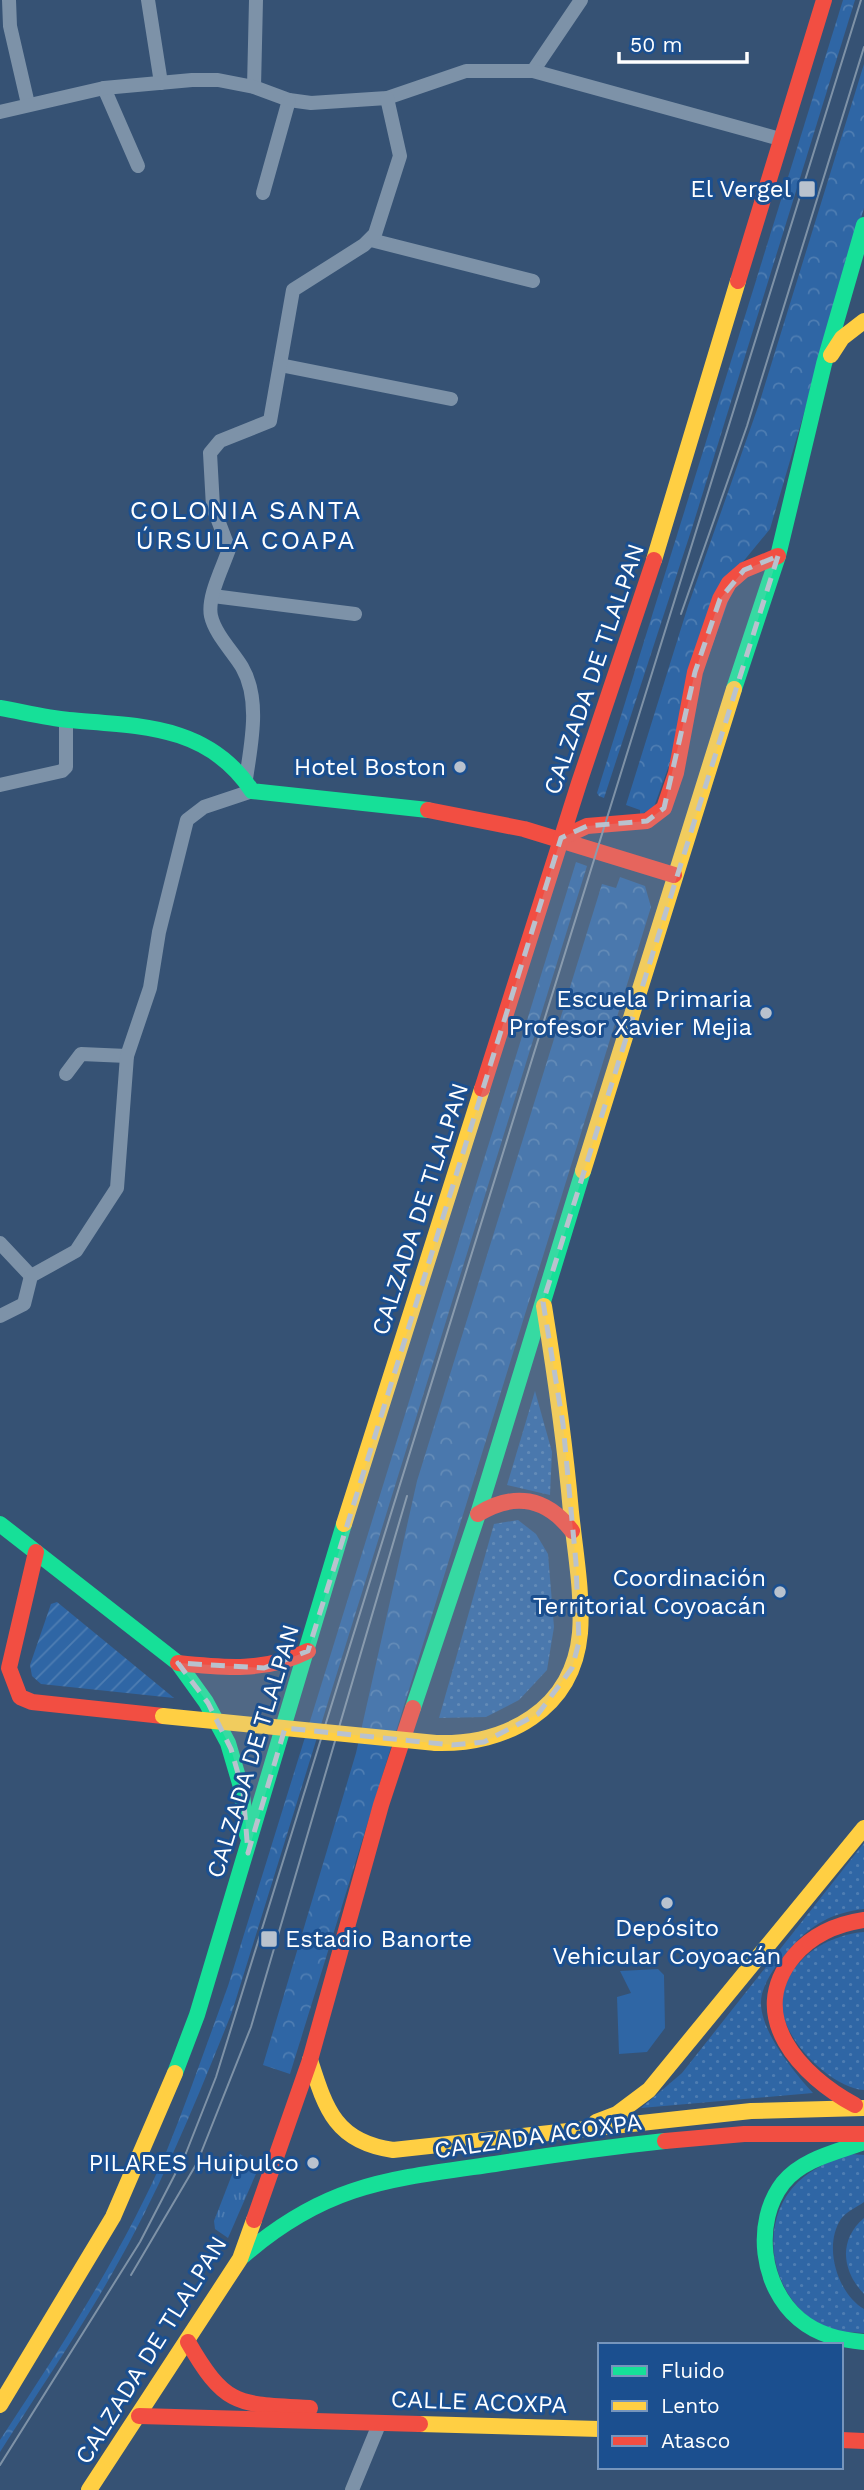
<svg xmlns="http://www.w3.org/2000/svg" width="864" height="2490" font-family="'Work Sans',sans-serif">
<defs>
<pattern id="grass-tufts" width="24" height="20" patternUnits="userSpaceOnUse" patternTransform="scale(1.75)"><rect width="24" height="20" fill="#2f66a5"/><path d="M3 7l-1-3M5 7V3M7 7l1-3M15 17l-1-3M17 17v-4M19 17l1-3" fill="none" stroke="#4e7db2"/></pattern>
<pattern id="forest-crowns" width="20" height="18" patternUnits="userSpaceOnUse" patternTransform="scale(1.75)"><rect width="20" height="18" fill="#2f66a5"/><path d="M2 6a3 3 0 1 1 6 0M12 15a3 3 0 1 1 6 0" fill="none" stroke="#4e7db2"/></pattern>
<pattern id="park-dots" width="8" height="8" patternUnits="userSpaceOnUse" patternTransform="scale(1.75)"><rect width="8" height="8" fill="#2f66a5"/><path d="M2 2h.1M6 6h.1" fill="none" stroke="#4e7db2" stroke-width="1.8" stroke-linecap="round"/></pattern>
<pattern id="garden-furrows" width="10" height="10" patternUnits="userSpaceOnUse" patternTransform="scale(1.75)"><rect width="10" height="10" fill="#2f66a5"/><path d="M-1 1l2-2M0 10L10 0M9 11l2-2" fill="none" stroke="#4e7db2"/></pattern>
</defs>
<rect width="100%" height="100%" fill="#365274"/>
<polygon fill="url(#grass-tufts)" points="240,2154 259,2167 228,2238 215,2229 214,2221"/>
<g fill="url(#forest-crowns)">
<polygon points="843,0 855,0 692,528 604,798 599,796 597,793"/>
<polygon points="864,64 864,208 770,529 742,563 654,807 640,815 640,810 626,805 688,606 759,404"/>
<path d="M 576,862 L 587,866 L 232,2012 C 197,2100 160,2190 113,2272 C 78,2334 38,2392 0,2452 L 0,2440 C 61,2347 123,2253 167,2150 C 189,2096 208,2040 228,1986 Z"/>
<polygon points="620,877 645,886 651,907 290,2074 263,2065 356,1753 417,1481 602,884 616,888"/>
</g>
<g fill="url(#park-dots)">
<polygon points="535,1391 552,1452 550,1495 507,1485"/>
<polygon points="518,1520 536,1534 548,1554 554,1627 547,1670 519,1700 486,1717 439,1718 494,1524"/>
<path d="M 864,1843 L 864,1909 C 832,1913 811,1924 790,1949 C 778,1963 767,1976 762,1994 C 754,2025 794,2072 813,2093 L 641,2108 L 682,2073 Z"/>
<path d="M 864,1932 L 864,2090 C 831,2088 782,2039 782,2005 C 783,1962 825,1935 864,1932 Z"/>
<path d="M 851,2154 L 864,2155 L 864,2202 C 857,2207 846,2212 841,2219 C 823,2246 837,2293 864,2309 L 864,2333 C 854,2332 841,2333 832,2330 C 773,2309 753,2225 798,2182 C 813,2168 832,2160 851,2154 Z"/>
<path d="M 864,2218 L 864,2294 C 842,2271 838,2240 864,2218 Z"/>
</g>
<polygon fill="url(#garden-furrows)" points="57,1602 174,1698 41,1684 32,1676 30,1665 51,1604"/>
<polygon fill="#2f66a5" points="658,1969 664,1975 665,2028 647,2052 619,2054 617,1997 631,1993 620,1971"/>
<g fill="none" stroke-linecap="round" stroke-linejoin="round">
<g stroke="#7d92a8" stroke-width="14">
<polyline points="9,0 10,26 28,104"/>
<polyline points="148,0 161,83"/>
<polyline points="533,71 581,0"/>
<polyline points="254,87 256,0"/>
<polyline points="104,88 138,166"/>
<polyline points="0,112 104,88 192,80 218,80 254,87 289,100 311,103 387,98 466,71 533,71 780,139"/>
<polyline points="263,193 289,100"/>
<polyline points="371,240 533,281"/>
<polyline points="280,365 451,399"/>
<polyline points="213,596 355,614"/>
<path d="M 246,779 C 251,744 261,700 242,667 C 233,652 215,634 211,616 C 207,597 223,567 229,549 L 213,507 L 210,453 L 220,441 L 270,421 L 293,290 L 364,245 L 375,234 L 400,156 L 387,98"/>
<polyline points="0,785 62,771 66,767 66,720"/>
<polyline points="66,1074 81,1054 127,1056"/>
<polyline points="0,1243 31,1276"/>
<polyline points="0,1316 24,1304 31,1276 76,1251 117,1188 127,1056 150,988 159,932 187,820 204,807 252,791"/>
<polyline points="352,2490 380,2422"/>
</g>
<g stroke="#16e098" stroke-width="16">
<polyline points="734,689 778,556 824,364 864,225"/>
<path d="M 0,708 C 23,712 46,718 69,720 C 138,726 208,724 252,791 L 428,810"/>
<polyline points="0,1524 178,1663 206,1702 228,1743 241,1787 247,1835"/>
<polyline points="413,1708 478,1514 583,1171"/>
<polyline points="175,2073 197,2015 344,1524"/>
<path d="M 864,2142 C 837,2152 802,2159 783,2183 C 753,2222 761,2287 799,2319 C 818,2335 840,2340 864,2342"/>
<path d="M 243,2256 C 327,2183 390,2179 495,2164 C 551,2155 608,2147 665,2141"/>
</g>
<g stroke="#ffcf43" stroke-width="16">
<polyline points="831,355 842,338 864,321"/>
<polyline points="654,560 738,281"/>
<polyline points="583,1171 734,689"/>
<polyline points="344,1524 482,1089"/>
<path d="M 436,1743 C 506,1745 573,1710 580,1633 C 583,1594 575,1551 571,1512 C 565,1443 555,1374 544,1306"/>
<path d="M 310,2060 C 326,2110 336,2142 393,2150 L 751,2111 L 864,2108"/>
<polyline points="596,2122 617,2114 649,2090 864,1828"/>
<polyline points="0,2405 113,2217 175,2073"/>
<polyline points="420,2424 600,2429"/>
<polyline points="89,2490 240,2259 254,2220"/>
</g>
<g stroke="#f24e42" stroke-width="16">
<polyline points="738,281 824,0"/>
<polyline points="428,810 524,829 674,875"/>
<polyline points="561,838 587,826 647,821 664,808 676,773 695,672 720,599 729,583 744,570 778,556"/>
<polyline points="482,1089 579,783 654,560"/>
<path d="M 478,1514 C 514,1492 546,1497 572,1531"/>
<polyline points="36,1552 9,1668 20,1697 32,1702 163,1716"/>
<path d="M 178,1663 C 224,1668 266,1672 308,1651"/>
<path d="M 855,2105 C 801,2076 744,2016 794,1956 C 812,1935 837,1924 864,1920"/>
<polyline points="665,2141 744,2134 864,2134"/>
<polyline points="254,2220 310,2060 381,1805 413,1708"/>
<path d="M 188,2342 C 226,2408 238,2404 310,2408"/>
<polyline points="139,2416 420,2424"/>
<polyline points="841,2440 864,2441"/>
</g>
<g stroke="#7e92a7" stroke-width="2">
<polyline points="681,614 747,426 864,47"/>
<polyline points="131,2275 197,2163 251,2027 407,1496"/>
<polyline points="0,2465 140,2242 186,2153 216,2077 861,0"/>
</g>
<polyline stroke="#ffcf43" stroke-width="16" points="163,1716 436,1743"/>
</g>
<path fill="#b9c2ce" fill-opacity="0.2" stroke="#b9c2ce" stroke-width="5" stroke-dasharray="14 9" stroke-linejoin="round" d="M 778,556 L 543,1302 L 563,1424 L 576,1563 L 579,1642 L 572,1668 L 538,1714 L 484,1742 L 452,1745 L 285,1728 L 248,1853 L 243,1791 L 231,1749 L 208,1703 L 178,1663 L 264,1668 L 308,1651 L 561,838 L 587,826 L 647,821 L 664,808 L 695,672 L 720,599 L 744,570 Z"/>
<g fill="#b9c2ce" stroke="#1b4f8f" stroke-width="2.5">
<rect x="798" y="180" width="18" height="18" rx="3.5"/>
<circle cx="460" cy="767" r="7"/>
<circle cx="766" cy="1013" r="7"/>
<circle cx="780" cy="1592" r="7"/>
<circle cx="667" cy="1903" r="7"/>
<rect x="260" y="1930" width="18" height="18" rx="3.5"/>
<circle cx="313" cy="2163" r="7"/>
</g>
<g text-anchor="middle" stroke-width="6" stroke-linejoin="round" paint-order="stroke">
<g font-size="24" fill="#fff" stroke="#1b4f8f" text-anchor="end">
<text x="791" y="197">El Vergel</text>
<text x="446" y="775">Hotel Boston</text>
<text x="752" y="1007">Escuela Primaria<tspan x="752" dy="28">Profesor Xavier Mejia</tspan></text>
<text x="766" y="1586">Coordinación<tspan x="766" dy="28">Territorial Coyoacán</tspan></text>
<text x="667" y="1936" text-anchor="middle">Depósito<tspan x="667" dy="28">Vehicular Coyoacán</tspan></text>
<text x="285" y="1947" text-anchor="start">Estadio Banorte</text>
<text x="299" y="2171">PILARES Huipulco</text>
</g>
<g font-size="24" fill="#fff" stroke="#1b4f8f">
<text transform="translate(594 669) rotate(-71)" y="8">CALZADA DE TLALPAN</text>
<text transform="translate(420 1209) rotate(-72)" y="8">CALZADA DE TLALPAN</text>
<text transform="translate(253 1751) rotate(-73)" y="8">CALZADA DE TLALPAN</text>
<text transform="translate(538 2136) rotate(-8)" y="8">CALZADA ACOXPA</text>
<text transform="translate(151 2350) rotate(-58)" y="8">CALZADA DE TLALPAN</text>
<text transform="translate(479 2402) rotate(2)" y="8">CALLE ACOXPA</text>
</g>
<g font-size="26" letter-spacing="2" fill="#fff" stroke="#1b4f8f">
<text x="246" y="519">COLONIA SANTA<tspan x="246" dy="30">ÚRSULA COAPA</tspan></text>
</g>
</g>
<rect x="598" y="2343" width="245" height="126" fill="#1b4f8f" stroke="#7695bc" stroke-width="2"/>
<rect x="612" y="2366" width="35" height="10" fill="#16e098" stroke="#7695bc" stroke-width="2"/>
<text x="661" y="2378" font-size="21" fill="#ffffff">Fluido</text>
<rect x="612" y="2401" width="35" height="10" fill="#ffcf43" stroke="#7695bc" stroke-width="2"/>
<text x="661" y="2413" font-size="21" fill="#ffffff">Lento</text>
<rect x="612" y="2436" width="35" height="10" fill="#f24e42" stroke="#7695bc" stroke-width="2"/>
<text x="661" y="2448" font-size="21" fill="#ffffff">Atasco</text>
<path d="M619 52v10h128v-10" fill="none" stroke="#ffffff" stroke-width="3.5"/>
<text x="630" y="52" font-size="21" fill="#ffffff" stroke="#1b4f8f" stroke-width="5" paint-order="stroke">50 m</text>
</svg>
